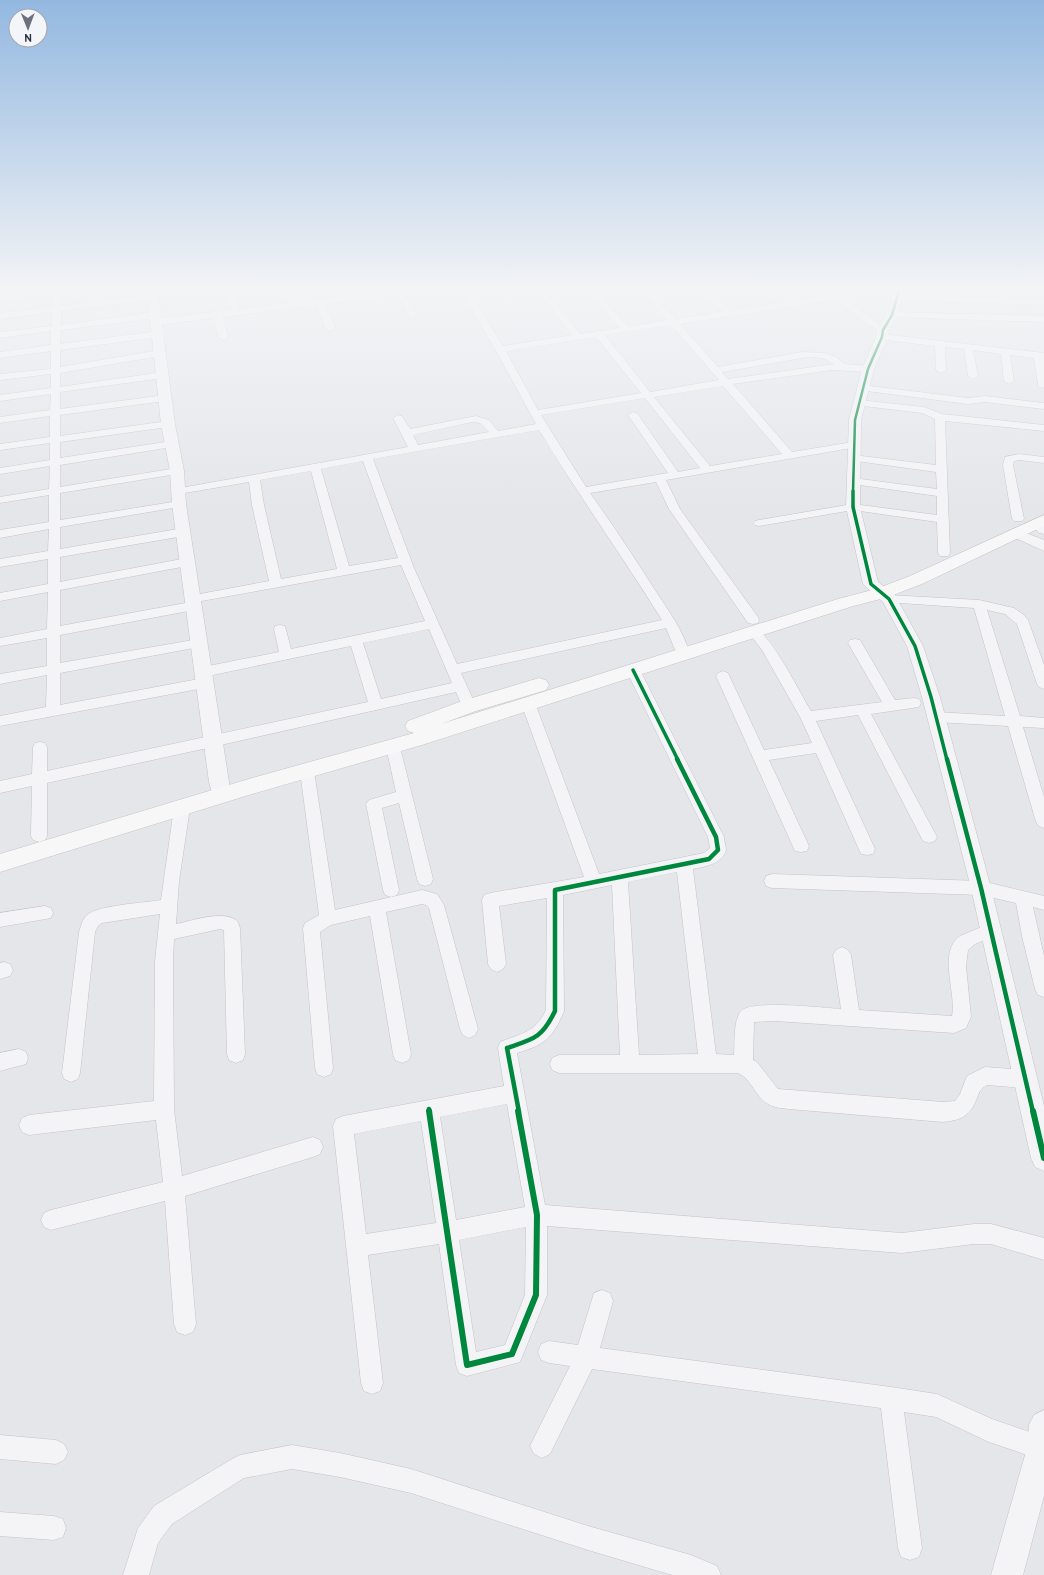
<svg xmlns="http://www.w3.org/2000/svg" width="1044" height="1575" font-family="Overpass,sans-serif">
<rect width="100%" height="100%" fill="#e5e6ea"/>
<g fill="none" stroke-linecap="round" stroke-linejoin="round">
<g stroke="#c3c4c8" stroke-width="1">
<g id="minor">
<path d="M 54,287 L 62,287 L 62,289 L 82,287 L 106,287 L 102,290 L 62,294 L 61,306 L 153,294 L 157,297 L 153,300 L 61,311 L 61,325 L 156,312 L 160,315 L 156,318 L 61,330 L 60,344 L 159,331 L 164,334 L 159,337 L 60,350 L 60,367 L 160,350 L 165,353 L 160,356 L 60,373 L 60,387 L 163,372 L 168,375 L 163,378 L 60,392 L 60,409 L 165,395 L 170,398 L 165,401 L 60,415 L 60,436 L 168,421 L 173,424 L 168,427 L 60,442 L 60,458 L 172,441 L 177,444 L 172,447 L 60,465 L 60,487 L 177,468 L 182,471 L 177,474 L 60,493 L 60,520 L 179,501 L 183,502 L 185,504 L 183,506 L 179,507 L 60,527 L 60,549 L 184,528 L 188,530 L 190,532 L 188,534 L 184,536 L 60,557 L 60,582 L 187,558 L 191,559 L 193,562 L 191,565 L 187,566 L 60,590 L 60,626 L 191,602 L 187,599 L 189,596 L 269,581 L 252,505 L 249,482 L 179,494 L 173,491 L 175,489 L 408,447 L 393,418 L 398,415 L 402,416 L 410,429 L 476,416 L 489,420 L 498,431 L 536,424 L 495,349 L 458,287 L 466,287 L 468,290 L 492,287 L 512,287 L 508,290 L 471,295 L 503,346 L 572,335 L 535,287 L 543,287 L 580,334 L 619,328 L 589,292 C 578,293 565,298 559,287 L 567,287 L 571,289 L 593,287 L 628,327 L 667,320 L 639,287 L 647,287 L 676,319 L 721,312 L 696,287 L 705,287 L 730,311 L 829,295 L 820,287 L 829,287 L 888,330 L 883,333 L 880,332 L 834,300 L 680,324 L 718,367 L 802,352 L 824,353 L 836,357 L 845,364 L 868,366 L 873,369 L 868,372 L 832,370 L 733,384 L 792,452 L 853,442 L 857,443 L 858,445 L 857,447 L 666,480 L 680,509 L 758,617 L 759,620 L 758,623 L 753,624 L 748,623 L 669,509 L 656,482 L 590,493 C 613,525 634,557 655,590 C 668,610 683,630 690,654 L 688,657 L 683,659 L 678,657 L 666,628 L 461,673 L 476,706 L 474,710 L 469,711 L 464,710 L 456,692 L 212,747 L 47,783 L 47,836 L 45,840 L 39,842 L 33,840 L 31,836 L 32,786 L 0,793 L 0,781 L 32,774 L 33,747 L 35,743 L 40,742 L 45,743 L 47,747 L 47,771 L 368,702 L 351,646 L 203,677 L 198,675 L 196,672 L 198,669 L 203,667 L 279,652 L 274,629 L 275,626 L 280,625 L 285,626 L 291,649 L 425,621 L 401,565 L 196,602 L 200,606 L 198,609 L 194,610 L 60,635 L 60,663 L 199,639 L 204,640 L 206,643 L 204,646 L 199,647 L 60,673 L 60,705 L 204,678 L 209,680 L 211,683 L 209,686 L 204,688 L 0,726 L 0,716 L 46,707 L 47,675 L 0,684 L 0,674 L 47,666 L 47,638 L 0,646 L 0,638 L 47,629 L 48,592 L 0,601 L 0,593 L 48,584 L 48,559 L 0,567 L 0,559 L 48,551 L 49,529 L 0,538 L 0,530 L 49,522 L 49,495 L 0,503 L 0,497 L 49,489 L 50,466 L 0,474 L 0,468 L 50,460 L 50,443 L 0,450 L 0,444 L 50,437 L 50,416 L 0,423 L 0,417 L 50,410 L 51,394 L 0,401 L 0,395 L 51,388 L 51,374 L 0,380 L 0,374 L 51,369 L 51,351 L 0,358 L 0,352 L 51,345 L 51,331 L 0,338 L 0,332 L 52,326 L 52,312 L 0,319 L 0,313 L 53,307 L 53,295 L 0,301 L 0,295 L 54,290 ZM 671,325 L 719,380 L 650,392 L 605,335 ZM 596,337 L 641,393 L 538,410 L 506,351 ZM 814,357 L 825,359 L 834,364 L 728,379 L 722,372 L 802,358 ZM 723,386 L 782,454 L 710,466 L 654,397 ZM 645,398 L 700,468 L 678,472 L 637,413 L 633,412 L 628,415 L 668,473 L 586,487 L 541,415 ZM 472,422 L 480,423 L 489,432 L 418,445 L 413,435 ZM 539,430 C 578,494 622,556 662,620 L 457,664 L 414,568 L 373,459 ZM 363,461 L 398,558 L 349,566 L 321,469 ZM 311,471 L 337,569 L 281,579 L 264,505 L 260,480 ZM 429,629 L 452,683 L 381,699 L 363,643 Z"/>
<polygon points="225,287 233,287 239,309 305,301 300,287 308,287 313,300 333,298 328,287 336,287 341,297 425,287 447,287 443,290 406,294 416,315 412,318 408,315 398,295 326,304 335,328 330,331 325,328 317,305 223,317 228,337 223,340 218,337 214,318 157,325 153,322 157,319 230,310 231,307"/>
<polygon points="897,295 1044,299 1044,305 894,300 893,298"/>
<polygon points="892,312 1044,316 1044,322 889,317 888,315 889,313"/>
<polygon points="882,334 1044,353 1044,388 1040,387 1038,385 1034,358 1010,355 1014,381 1009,384 1004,381 1001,354 973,350 978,376 973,379 968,376 964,349 945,347 946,370 941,373 936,370 935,346 879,339 877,337 879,335"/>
<polygon points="862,385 968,398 985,396 1044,403 1044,409 985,402 968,404 859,390 857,388 859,386"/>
<polygon points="859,400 924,407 942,414 1044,425 1044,431 945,421 950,553 948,556 940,556 938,553 937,522 853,510 759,526 755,525 753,523 755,521 759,520 853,504 937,515 937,496 853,484 847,481 853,478 937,489 936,472 849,460 848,458 849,456 853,455 936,465 935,419 922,413 855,405 854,403"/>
<polygon points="1019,454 1044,457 1044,463 1019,460 1014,461 1013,465 1024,519 1022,521 1014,521 1012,519 1003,465 1005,457"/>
<polygon points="889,595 979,600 1014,608 1024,615 1028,620 1044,665 1044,689 1039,687 1037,684 1017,624 1005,614 987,610 1020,716 1044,718 1044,728 1023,727 1044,797 1044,828 1039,826 1036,822 1008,726 936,722 931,721 929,717 931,713 936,712 1005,716 974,608 885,602 883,599 885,596"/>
<path d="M 754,628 C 770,632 801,695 811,711 L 882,702 L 848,643 L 850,640 L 855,639 L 860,640 L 895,700 L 914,698 L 919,699 L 921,703 L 919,707 L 871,714 L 937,837 L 935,841 L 929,843 L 923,841 L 858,715 L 816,721 L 875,849 L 873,854 L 867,855 L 861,854 L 816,753 L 769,760 L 809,846 L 807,851 L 801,852 L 795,851 L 716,676 L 718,673 L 723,671 L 728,673 L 764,750 L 812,743 L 800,717 L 762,650 L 748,632 L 749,629 Z"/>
<path d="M 633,665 L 638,667 L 640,670 L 724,837 C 724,841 726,847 726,850 C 723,864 703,867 693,869 L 716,1054 L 734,1055 C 735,1042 733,1024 740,1012 C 749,999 824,1008 841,1009 L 833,955 L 836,950 L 842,947 L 848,950 L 851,955 L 859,1010 L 952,1016 C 957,994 937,952 960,936 L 991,923 L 997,925 L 999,930 L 997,935 L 975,944 L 968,950 L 966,966 L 971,1017 L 966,1028 L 954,1033 L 775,1021 L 754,1022 L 753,1060 L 757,1062 L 778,1089 L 943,1102 L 955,1101 L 960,1094 L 967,1076 L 985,1067 L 1026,1070 L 1033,1073 L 1035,1079 L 1033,1085 L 1026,1088 L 987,1085 C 980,1089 980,1091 977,1098 C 970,1116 962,1120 943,1122 L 789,1109 C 782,1108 774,1108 768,1104 C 755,1097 752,1079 738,1073 L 559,1073 L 552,1070 L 550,1064 L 552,1058 L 559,1055 L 620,1055 L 612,885 L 563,895 L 564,1011 C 552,1039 546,1044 517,1053 L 545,1205 L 902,1233 L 974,1224 L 991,1224 L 1044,1238 L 1044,1260 L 991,1244 L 974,1244 L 902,1253 L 547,1226 L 547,1295 L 520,1362 L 467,1376 L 459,1373 L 456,1365 L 439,1244 L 368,1255 L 383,1383 L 380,1391 L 372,1394 L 364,1391 L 361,1383 L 333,1126 L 336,1119 L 343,1116 L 504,1086 L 498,1048 L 500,1042 C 522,1033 535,1033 546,1010 L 547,898 L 499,906 L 506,964 L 503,969 L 497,972 L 491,969 L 488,964 L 482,900 L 484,895 L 490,893 L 584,877 L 521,703 L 523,699 L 528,698 L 533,699 L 535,703 L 599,874 L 704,853 L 710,848 L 708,837 L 626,670 L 628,667 ZM 677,872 L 698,1054 L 639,1055 L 628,882 ZM 507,1104 L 525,1207 L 456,1220 L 440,1117 ZM 421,1121 L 436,1223 L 366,1234 L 354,1134 ZM 526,1227 L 525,1295 L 505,1345 L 476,1352 L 459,1240 Z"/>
<polygon points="393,742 398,743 400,747 433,879 431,884 425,886 419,884 417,879 399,803 382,808 399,890 397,895 391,897 385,895 383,890 366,804 369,800 396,792 386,747 388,743"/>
<polygon points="307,765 312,767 314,771 335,910 422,890 437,894 444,905 478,1029 475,1035 469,1038 463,1035 460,1029 429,908 426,905 422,904 386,912 411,1054 409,1060 402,1063 395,1060 393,1054 370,916 331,925 320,932 333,1068 331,1074 324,1077 317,1074 315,1068 303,928 305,923 319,915 300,771 302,767"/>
<path d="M 182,802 L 187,804 L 190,808 L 179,881 L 176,924 C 191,921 222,910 236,920 C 238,921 239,925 240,928 L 245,1054 L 243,1060 L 236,1063 L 229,1060 L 227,1054 L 224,930 L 220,929 L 174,939 L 173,961 L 174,1109 L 182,1176 L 313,1137 L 320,1140 L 323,1147 L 320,1154 L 313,1157 L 185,1196 L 196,1324 L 193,1332 L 185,1335 L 177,1332 L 174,1324 L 165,1201 L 51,1230 L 44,1227 L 41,1220 L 44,1213 L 51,1210 L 163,1182 L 156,1120 L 29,1135 L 22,1132 L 19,1125 L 22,1118 L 29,1115 L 154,1101 L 155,961 L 160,914 L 102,923 L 98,926 L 95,932 L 80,1073 L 78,1079 L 71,1082 L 64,1079 L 62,1073 L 79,932 C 81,927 82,919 87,915 C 99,905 143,903 161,900 L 174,808 L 177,804 Z"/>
<polygon points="772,874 981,881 1044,896 1044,910 1033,907 1044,956 1044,997 1038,995 1035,989 1022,936 1016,903 981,895 772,888 766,886 764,881 766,876"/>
<polygon points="45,906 51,908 53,913 51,918 0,927 0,913"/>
<polygon points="4,962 10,964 13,970 10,976 0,979 0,963"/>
<polygon points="19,1049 26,1052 28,1058 26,1064 0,1071 0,1053"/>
<polygon points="602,1290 610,1293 613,1301 600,1348 891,1387 937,1394 992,1419 1044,1437 1044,1459 1042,1460 989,1442 936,1417 904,1412 922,1548 919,1557 910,1560 901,1557 898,1548 881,1408 592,1369 550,1454 542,1458 534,1454 530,1446 570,1366 549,1363 541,1360 538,1352 541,1344 549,1341 578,1345 594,1293"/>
<polygon points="0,1435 56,1440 64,1444 68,1452 64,1460 56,1464 0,1459"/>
<polygon points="292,1445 340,1453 411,1469 588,1526 691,1555 717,1566 721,1575 672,1575 588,1550 411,1493 340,1477 292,1469 244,1478 172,1524 158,1543 149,1575 123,1575 138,1528 154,1506 232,1459 240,1455"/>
<polygon points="0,1512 54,1516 63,1519 66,1528 63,1537 54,1540 0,1536"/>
</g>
</g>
<g stroke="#c3c4c8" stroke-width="1">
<g id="tertiary">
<polygon points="147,287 157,287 175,424 184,471 186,504 231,795 228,800 221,802 214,800 209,782 172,504 170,471 161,424"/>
<polygon points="895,287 905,287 898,315 889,330 888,337 874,369 861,420 860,507 878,582 895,595 923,646 940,697 991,888 1044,1106 1044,1171 1035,1167 1031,1158 971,888 922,697 907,646 883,602 863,584 846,507 849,420 862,369 876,337 877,330 886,315"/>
<polygon points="1038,520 1044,522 1044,534 1039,533 1031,524 1033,521"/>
<polygon points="1016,529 1044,540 1044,551 1011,536 1009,533 1011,530"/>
<polygon points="1044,1410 1044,1496 1023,1575 991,1575 1027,1448 1029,1425 1034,1415"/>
</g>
</g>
<g stroke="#c3c4c8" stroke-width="1">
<polygon id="secondary" points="1044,515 1044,526 922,584 888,597 850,607 422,745 252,794 0,872 0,854 252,778 414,733 408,731 405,726 408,721 462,701 539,678 546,680 549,685 546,690 476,711 441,724 838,599 876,589 910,576"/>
</g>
<use href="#minor" fill="#f4f4f6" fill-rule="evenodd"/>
<use href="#tertiary" fill="#f4f4f6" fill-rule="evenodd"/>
<use href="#secondary" fill="#f7f7f8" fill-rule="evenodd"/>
<g stroke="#f3f5f8" stroke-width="4">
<polyline id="cycleway-far3" points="853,492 855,420 868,369 882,337 883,330 892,315 900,287"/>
</g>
<g stroke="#f3f5f8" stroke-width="5.5">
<g id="cycleway-far2">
<polyline points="853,491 853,507 871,584 889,599 915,646 931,697 947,760"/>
<polyline points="633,670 678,760"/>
</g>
</g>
<g stroke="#f3f5f8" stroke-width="7">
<g id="cycleway-far1">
<polyline points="947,759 981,888 1033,1112"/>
<polyline points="429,1109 430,1112"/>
<path d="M 519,1112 L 507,1048 C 534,1039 542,1038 555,1011 L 555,890 L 709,859 L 718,850 L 716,837 L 677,759"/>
</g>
</g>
<g stroke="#f3f5f8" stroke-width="8">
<g id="cycleway">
<polyline points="429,1111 467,1365 512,1354 536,1295 537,1215 518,1111"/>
<polyline points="1033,1111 1044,1158"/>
</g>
</g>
<use href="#cycleway-far3" stroke="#00873e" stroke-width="2.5"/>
<use href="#cycleway-far2" stroke="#00873e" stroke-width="3.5"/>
<use href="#cycleway-far1" stroke="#00873e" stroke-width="4.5"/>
<use href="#cycleway" stroke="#00873e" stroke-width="6"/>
</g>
<linearGradient id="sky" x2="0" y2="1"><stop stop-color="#93b8e0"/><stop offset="0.57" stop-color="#f3f4f6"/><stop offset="1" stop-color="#f3f4f6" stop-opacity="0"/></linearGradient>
<rect width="1044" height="507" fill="url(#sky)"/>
<g transform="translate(28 28) rotate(179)"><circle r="19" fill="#f3f5f8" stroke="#a3a6b0"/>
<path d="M0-3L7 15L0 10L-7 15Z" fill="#6d707d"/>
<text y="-6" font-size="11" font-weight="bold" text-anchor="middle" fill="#2c3043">N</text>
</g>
</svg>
